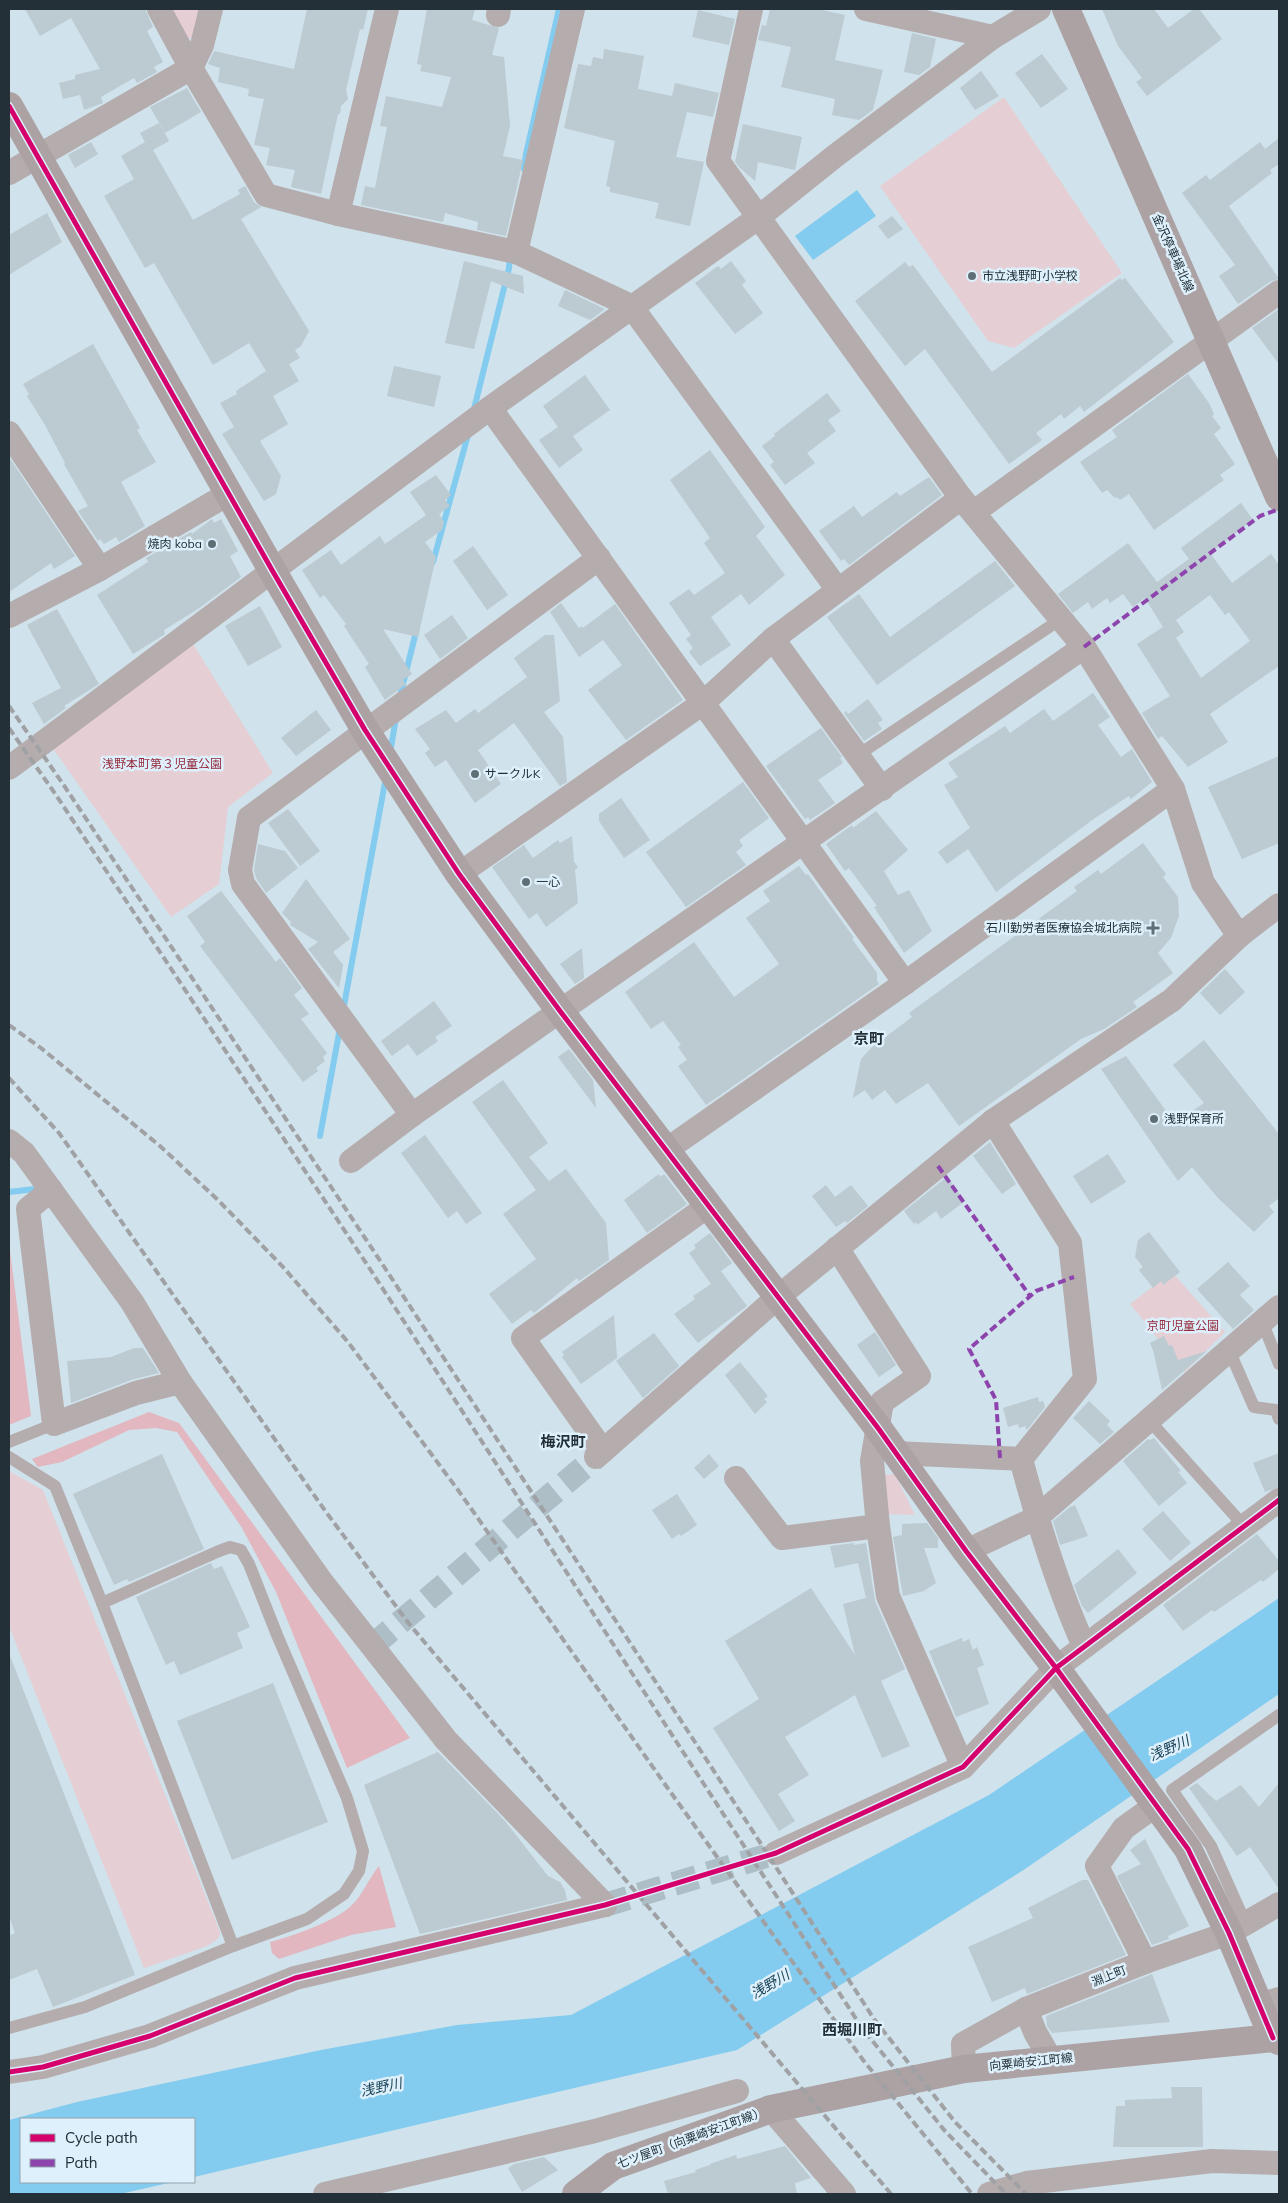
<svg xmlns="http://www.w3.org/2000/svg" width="1288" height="2203" font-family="Mulish,'Noto Sans JP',sans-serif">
<rect width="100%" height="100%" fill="#d0e2eb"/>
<g fill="#e5cfd4">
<polygon points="167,9 200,9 193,38 183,38"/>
<polygon points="1004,97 1122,273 1014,348 988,341 880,186"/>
<polygon points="192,642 273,773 228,807 219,884 171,917 52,747"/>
<polygon points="1172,1272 1225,1332 1185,1372 1130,1304"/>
<polygon points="9,1471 43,1490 220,1932 219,1938 207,1946 144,1968 9,1626"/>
<polygon points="895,1474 915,1515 885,1514 884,1475"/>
</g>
<g fill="#e2b7bf">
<polygon points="9,1242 31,1416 9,1425"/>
<polygon points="149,1412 179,1423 410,1738 347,1768 276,1592 242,1528 177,1432 156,1428 129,1430 62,1462 38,1467 32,1459"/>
<path d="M 379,1866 L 396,1927 L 351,1935 L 279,1959 L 272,1953 L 270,1942 C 291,1937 338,1920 352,1905 C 362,1896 369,1878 379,1866 Z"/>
</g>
<g fill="#83ccef">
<polygon points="857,190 876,216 813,260 795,236"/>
<polygon points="1279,1598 1279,1694 1025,1869 737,2050 194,2177 194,2119 21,2119 21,2182 173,2182 120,2194 9,2194 9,2120 77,2102 321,2050 457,2025 571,2015 989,1795"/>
</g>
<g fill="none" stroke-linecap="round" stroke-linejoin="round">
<g stroke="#83ccef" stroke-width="6">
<polyline points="524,169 526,154 559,9"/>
<polyline points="473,413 509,268 510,255"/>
<polyline points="433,562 468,435"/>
<polyline points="400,696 417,628"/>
<polyline points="390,753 396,718"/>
<polyline points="343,1011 386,777"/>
<polyline points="320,1136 340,1028"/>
<polyline points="9,1192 35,1189"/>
</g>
</g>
<g fill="#bccad2" fill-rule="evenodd">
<polygon points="25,9 145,9 153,27 147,31 163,62 154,67 157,72 137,83 134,78 101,97 103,103 84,110 80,95 63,99 59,83 75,79 75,75 100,69 71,18 40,36"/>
<polygon points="307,9 368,9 363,30 360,29 346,90 348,99 341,106 340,114 338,114 321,194 291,187 295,170 266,165 270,148 254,145 264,99 248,96 249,89 218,82 220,68 208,64 214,51 294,69"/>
<polygon points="427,9 475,9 472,20 499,28 492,55 504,57 510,126 503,156 523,160 506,236 477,230 478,222 445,213 443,222 361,205 365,186 375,188 387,127 380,126 386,96 442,107 451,77 420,71 422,65 417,64"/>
<polygon points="770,9 817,9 845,15 835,60 883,70 873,110 859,120 832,115 835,99 781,87 791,47 758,40 762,25 766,26"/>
<polygon points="1102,9 1154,9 1168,28 1194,9 1199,9 1222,39 1147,96 1136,82 1142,78 1118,46"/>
<polygon points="698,10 735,19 729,45 692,37"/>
<polygon points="912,33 936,39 930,67 919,75 904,72"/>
<polygon points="604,49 644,56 638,89 672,96 675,83 719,93 713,117 687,112 676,157 704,162 690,226 655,218 659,203 610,192 610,187 606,186 615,141 564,128 578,64 591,66 593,57 603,59"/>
<polygon points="1042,54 1068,89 1041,108 1015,73"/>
<polygon points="981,71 999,96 975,110 960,88"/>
<polygon points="187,88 201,112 165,133 150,107"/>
<polygon points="159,123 169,141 153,150 193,220 240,194 238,190 245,186 254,202 261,207 241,219 309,331 301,346 295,350 300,358 289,364 299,381 273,396 288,424 260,441 281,476 276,494 264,501 222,434 234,427 220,403 237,394 236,391 266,371 249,343 213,365 154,263 145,268 104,196 134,179 121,156 145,142 140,133"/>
<polygon points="743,124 802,137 795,170 758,162 755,181 740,168 735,162"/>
<polygon points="1279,138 1279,164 1270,170 1272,173 1229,206 1279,279 1271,281 1238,304 1219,276 1235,265 1182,193 1206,175 1210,180 1260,142 1265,149"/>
<polygon points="91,142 98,154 75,168 68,155"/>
<polygon points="47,213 62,242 9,275 9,235"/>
<polygon points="892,216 903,229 888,239 878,226"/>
<polygon points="464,261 523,276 524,294 491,281 474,349 445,343"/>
<polygon points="731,261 746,281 742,285 763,313 735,334 695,283 718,266 721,269"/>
<polygon points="905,262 909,267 913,265 992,372 1120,278 1122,280 1125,278 1174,342 1084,412 1080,406 1064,419 1061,414 1036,433 1042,440 1009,464 925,349 905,366 855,301"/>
<polygon points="565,290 605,309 590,320 558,306"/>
<polygon points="1279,309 1279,364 1252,328"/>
<polygon points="93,344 140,428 137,430 156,462 121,482 145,526 119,542 116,537 104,544 100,539 98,541 78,511 88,506 64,464 65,463 45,425 27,396 29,394 23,384"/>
<polygon points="394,366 441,376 434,407 387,396"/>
<polygon points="1188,374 1209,403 1214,414 1212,416 1221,428 1214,434 1235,464 1220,475 1224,480 1154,530 1129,494 1120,500 1117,497 1115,498 1107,490 1102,493 1080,462 1117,437 1112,430"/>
<polygon points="585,375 610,410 573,436 583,450 559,468 539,440 558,427 543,406"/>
<polygon points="827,393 841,411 828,420 836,431 807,453 815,463 785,485 770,465 774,462 762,446 775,436 774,434"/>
<polygon points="710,450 765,527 756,536 785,575 749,605 741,594 711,617 731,645 700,666 689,652 693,648 686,639 691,635 669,603 689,589 694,595 725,573 704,543 710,538 670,480"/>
<polygon points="9,457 75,556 54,569 51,563 9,592"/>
<polygon points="436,475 451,495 445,500 450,506 439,514 444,522 442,530 425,542 436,557 418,637 383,629 412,674 403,680 406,684 385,700 365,667 369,664 344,626 346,624 324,595 320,598 302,570 331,550 341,565 380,536 385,544 426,515 410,492"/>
<polygon points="929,477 942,495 849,565 844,559 841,561 819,531 854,506 862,517 897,492 900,496"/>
<path d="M 1241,503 L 1253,520 L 1210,553 L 1232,583 L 1271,554 L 1279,565 L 1279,666 L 1210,714 L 1228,742 L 1188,767 L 1162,736 L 1158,739 L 1142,713 L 1170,696 L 1137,644 L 1163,627 L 1145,598 L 1133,607 L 1123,594 L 1110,603 L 1107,598 L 1092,609 L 1088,602 L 1073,613 L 1058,594 L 1128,543 L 1157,582 L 1189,559 L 1181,548 ZM 1210,595 L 1225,615 L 1229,612 L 1250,641 L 1201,678 L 1176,638 L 1184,632 L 1176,620 Z"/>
<polygon points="212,519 214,523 221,519 238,551 230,556 241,577 198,609 164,630 165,634 133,654 97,595 148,562 146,558 191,532 192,534"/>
<polygon points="473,546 508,595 487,610 453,561"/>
<polygon points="995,561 1015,586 877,685 827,617 859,594 890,637"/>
<polygon points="561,603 579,628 582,626 583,628 615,604 683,700 626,740 588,690 622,665 603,640 579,657 550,612"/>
<polygon points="260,606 282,647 248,666 225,626"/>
<polygon points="57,609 99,684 64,706 66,708 44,724 32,703 61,688 27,625"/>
<polygon points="452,615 468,638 440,659 424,635"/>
<polygon points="545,635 554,635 560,701 544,712 563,737 567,782 560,786 514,723 478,750 501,784 475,803 446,760 435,767 425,753 430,749 415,729 446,710 456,723 475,709 478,713 527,677 514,658"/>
<polygon points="1093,693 1110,717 1098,725 1121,757 1132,749 1152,782 1131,799 1129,796 1095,818 996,892 968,849 947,864 938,852 970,828 944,785 958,777 948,763 1005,726 1010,733 1044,709 1053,721"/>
<polygon points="868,699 883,720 878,723 882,729 864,741 844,713 846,711 848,714"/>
<polygon points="316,710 331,730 296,756 281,738"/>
<polygon points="821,728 842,757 840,758 843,763 818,780 835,803 810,820 808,817 805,819 766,766"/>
<polygon points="1279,756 1279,843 1242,859 1208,787"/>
<polygon points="743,782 769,818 739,840 743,846 736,852 746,865 686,907 646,852"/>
<polygon points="621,798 650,840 624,858 599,821 599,814"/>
<polygon points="288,809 320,851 300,866 268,823"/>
<polygon points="876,811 908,850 884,871 898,895 909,890 932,931 904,953 874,907 877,906 849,868 845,871 826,844 852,825 853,828"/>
<polygon points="572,836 574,862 578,867 575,870 578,903 546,927 537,913 529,919 492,867 524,845 533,858 558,840 560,843"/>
<polygon points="1143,843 1166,874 1163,877 1178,897 1179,916 1171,938 1158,953 1173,973 1133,1002 1137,1007 1104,1029 1081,1039 959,1126 928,1083 896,1104 885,1090 872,1100 865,1090 853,1098 861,1059 871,1048 912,1017 909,1013 1077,891 1074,887 1098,870 1101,874"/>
<polygon points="258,844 285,851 298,868 266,893 256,878 254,870"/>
<polygon points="799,866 806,875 808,874 854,938 852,939 877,973 877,981 879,984 706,1105 678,1066 687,1060 678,1047 681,1045 663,1021 651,1029 625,992 694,942 734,997 779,964 746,918 770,901 763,891"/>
<polygon points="306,879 350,939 333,952 343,965 339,988 308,949 318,942 290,925 291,922 282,913"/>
<polygon points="221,891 276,962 280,958 302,988 294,995 309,1014 301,1019 327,1053 323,1057 325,1061 316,1068 318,1071 303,1082 200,946 205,942 187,916"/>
<polygon points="582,948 584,978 575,984 560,964"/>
<polygon points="1225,969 1245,992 1220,1015 1200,993"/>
<polygon points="434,1001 452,1026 435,1037 438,1041 417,1056 408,1044 392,1056 381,1041"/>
<polygon points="1204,1040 1279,1134 1279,1198 1269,1206 1274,1212 1254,1232 1218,1198 1192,1167 1178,1181 1101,1069 1126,1056 1175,1123 1204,1103 1173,1065"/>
<polygon points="569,1049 593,1080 596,1108 558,1057"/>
<polygon points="503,1080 548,1143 529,1157 549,1181 566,1169 606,1223 609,1260 579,1281 577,1278 534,1313 531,1310 512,1324 489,1294 536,1259 503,1214 536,1190 472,1102"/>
<polygon points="425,1135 482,1213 466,1224 457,1211 448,1218 401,1153"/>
<polygon points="990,1142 1016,1184 1002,1194 973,1156"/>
<polygon points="1108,1154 1126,1182 1091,1204 1073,1176"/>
<polygon points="659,1174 660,1177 664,1174 687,1204 647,1233 624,1200"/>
<polygon points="947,1177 965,1201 941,1219 936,1211 917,1225 916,1222 914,1224 904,1211"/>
<polygon points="826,1185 835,1197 851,1185 868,1206 847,1223 845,1221 836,1227 812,1196"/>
<polygon points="1149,1232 1180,1272 1163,1285 1161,1281 1153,1288 1139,1270 1143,1267 1135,1257 1138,1240"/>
<polygon points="710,1233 732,1263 721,1271 747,1306 698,1343 674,1314 695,1299 693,1296 711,1284 689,1253 696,1248 694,1245"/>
<polygon points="1228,1262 1250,1286 1240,1295 1254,1310 1233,1329 1197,1289"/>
<polygon points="614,1315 617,1358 581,1384 562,1357 564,1355 562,1352"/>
<polygon points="875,1332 896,1365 879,1377 857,1345"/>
<polygon points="654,1333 679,1366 643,1398 616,1361"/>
<polygon points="1164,1336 1169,1346 1172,1345 1178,1360 1207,1351 1162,1390 1153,1350 1150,1343"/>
<polygon points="134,1348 143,1348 159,1373 131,1380 71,1403 67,1361 111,1357"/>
<polygon points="740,1362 768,1396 764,1399 767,1402 755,1414 725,1375"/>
<polygon points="1038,1397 1039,1402 1043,1401 1045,1407 1027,1430 1025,1426 1019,1428 1018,1424 1008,1427 1003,1408"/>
<polygon points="1089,1401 1110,1421 1107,1425 1114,1432 1100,1444 1073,1418"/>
<polygon points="1154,1438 1181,1471 1178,1472 1187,1483 1159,1506 1123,1461 1148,1439 1150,1440"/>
<polygon points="1279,1453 1279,1487 1265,1492 1253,1463"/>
<polygon points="162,1454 204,1549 129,1582 127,1579 114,1585 73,1494"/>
<polygon points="709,1454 719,1466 704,1479 694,1468"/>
<polygon points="677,1494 697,1525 681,1536 679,1534 672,1539 652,1510"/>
<polygon points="1075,1505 1088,1536 1060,1545 1053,1521 1070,1507"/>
<polygon points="1163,1511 1191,1543 1170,1561 1142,1529"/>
<polygon points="927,1523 938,1538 938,1548 924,1548 936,1583 924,1591 903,1596 893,1537 902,1535 902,1524"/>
<polygon points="1257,1534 1279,1561 1279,1569 1263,1582 1261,1580 1214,1612 1212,1610 1183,1631 1163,1605"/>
<polygon points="854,1543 854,1545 866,1543 875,1601 905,1669 881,1681 910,1746 882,1758 855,1695 785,1737 809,1775 778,1794 795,1821 779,1831 713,1728 759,1699 725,1641 811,1588 855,1655 843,1604 866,1598 858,1563 835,1568 830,1546"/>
<polygon points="1118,1549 1137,1573 1088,1613 1082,1606 1074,1585"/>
<polygon points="211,1563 214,1569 222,1566 250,1627 237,1633 243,1648 180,1675 174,1661 166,1665 136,1597"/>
<polygon points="962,1638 963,1642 969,1639 973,1650 977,1647 984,1665 977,1668 989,1704 956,1717 929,1651"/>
<polygon points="10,1656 135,1975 53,2007 37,1969 9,1980 9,1936 15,1933 9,1916"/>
<polygon points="273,1683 328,1822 232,1860 177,1721"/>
<polygon points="438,1752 505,1821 548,1876 560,1882 565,1890 567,1900 420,1934 364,1785"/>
<polygon points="1197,1783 1216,1801 1241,1785 1259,1807 1279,1783 1279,1889 1250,1847 1237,1856 1189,1788"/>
<polygon points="1145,1839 1189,1926 1168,1936 1169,1939 1152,1945 1117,1876 1141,1864 1130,1850"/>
<polygon points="1082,1880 1088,1880 1126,1955 1027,1994 1025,1988 992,2002 968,1947 1033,1918 1028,1908"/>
<polygon points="1152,1974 1170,2022 1052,2033 1047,2026 1046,2016"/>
<polygon points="1171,2087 1202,2087 1203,2147 1113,2147 1116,2106 1125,2106 1125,2100 1172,2098"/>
<polygon points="785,2146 811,2178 795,2183 797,2194 668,2194 664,2181 696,2172 695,2170 710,2165 710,2164 736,2155 737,2159"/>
<polygon points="544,2157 558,2170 522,2192 508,2168 514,2164"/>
</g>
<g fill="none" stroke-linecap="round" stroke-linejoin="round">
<g stroke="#adbec7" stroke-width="24" stroke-dasharray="24 12" stroke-linecap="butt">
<polyline points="372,1646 596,1457"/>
<polyline points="605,1905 776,1853"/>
</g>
<g stroke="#b5acad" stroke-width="12">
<polyline points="858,755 1061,619"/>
<polyline points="1262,1321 1279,1364"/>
<polyline points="1229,1350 1254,1407 1276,1410 1279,1419"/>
<polyline points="1149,1420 1244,1526"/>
<polyline points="9,1442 54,1424"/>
<polyline points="9,1457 55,1486 102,1603 233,1946 85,2007 9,2028"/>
<polyline points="102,1603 219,1551 230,1547 241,1550 249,1564 277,1635 347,1798 363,1851 359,1871 344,1894 307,1919 233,1946"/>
<polyline points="1245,1922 1211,1846 1172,1790 1279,1715"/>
</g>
<g stroke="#b5acad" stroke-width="24">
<polyline points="159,9 191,68 266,195 338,214 516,252 631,306 838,590"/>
<polyline points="751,9 718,161 961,498 1084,647 1173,789 1203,883 1239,936"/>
<polyline points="866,9 993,37"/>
<polyline points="498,15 499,9"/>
<polyline points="9,173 191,68 202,45 211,9"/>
<polyline points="338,214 387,9"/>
<polyline points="516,252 573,9"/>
<polyline points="490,408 905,983"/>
<polyline points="9,433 100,569"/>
<polyline points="974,512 1279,292"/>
<polyline points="9,616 100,569 228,494"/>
<polyline points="773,639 882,789"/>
<polyline points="9,768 490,408 759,217 835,156 993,37 1039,9"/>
<polyline points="459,874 703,703 773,639 961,498"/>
<polyline points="412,1115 243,884 240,870 249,818 599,558"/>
<path d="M 993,1121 L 1070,1243 L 1085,1379 L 1021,1459 C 1038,1523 1057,1586 1084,1646"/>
<polyline points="9,1141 24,1153 132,1302 180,1382 321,1581 446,1740 605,1905"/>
<polyline points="666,1150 905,983 1173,789"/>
<polyline points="351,1161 412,1115 560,1011 1084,647"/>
<polyline points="51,1190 28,1209 54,1424 136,1393 180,1382"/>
<polyline points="837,1248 919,1376 882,1402 872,1461 878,1526 888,1596 963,1767"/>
<polyline points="603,1451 523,1338 708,1206"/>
<polyline points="895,1453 1021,1459"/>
<polyline points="596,1457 778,1297 993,1121 1172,1000 1239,936 1279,905"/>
<polyline points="736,1478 782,1538 878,1526"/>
<polyline points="966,1551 1036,1518 1279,1307"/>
<polyline points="776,1853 963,1767 1056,1668 1279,1500"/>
<polyline points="1145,1962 1097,1866 1124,1828 1156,1805"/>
<polyline points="1259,2005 1279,1999"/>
<polyline points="1026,2009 1035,2032 1051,2060"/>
<polyline points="964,2069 963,2044 1026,2009 1145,1962 1229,1933 1279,1904"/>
<polyline points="9,2072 43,2067 150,2036 295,1978 605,1905"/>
<polyline points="771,2109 844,2194"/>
<polyline points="325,2194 595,2131 737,2091"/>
<polyline points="989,2194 1027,2183 1212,2161 1279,2163"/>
</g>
<g stroke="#aca1a3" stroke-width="28">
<polyline points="1066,9 1279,497"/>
<polyline points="9,106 272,570 365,730 459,874 560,1011 878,1428 966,1551 1056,1668 1188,1849 1229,1933 1273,2038"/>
<polyline points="576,2194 613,2166 771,2109 964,2069 1273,2038 1279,2041"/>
</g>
<g stroke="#9fa1a4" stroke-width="4" stroke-dasharray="8 4" stroke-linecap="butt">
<polyline points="9,706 65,787 381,1262 710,1765 874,2019 955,2122 1026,2194"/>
<polyline points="9,728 56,795 370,1269 862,2028 945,2131 1006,2194"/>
<polyline points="9,1025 41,1048 160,1146 218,1200 283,1267 348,1342 458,1490 669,1790 863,2060 972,2194"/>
<polyline points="9,1078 59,1133 326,1512 410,1625 891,2194"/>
</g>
<g stroke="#8e44ad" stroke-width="4" stroke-dasharray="8 4" stroke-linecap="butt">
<polyline points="1084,647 1260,516 1279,509"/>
<polyline points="938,1166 1030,1296"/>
<polyline points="1000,1458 996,1400 969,1349 1036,1291 1074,1277"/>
</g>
<g stroke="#ddf0fb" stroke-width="8">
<g id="cycleway">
<polyline points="9,106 272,570 365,730 459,874 560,1011 878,1428 966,1551 1056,1668 1188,1849 1229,1933 1273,2038"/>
<polyline points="9,2072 43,2067 150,2036 295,1978 605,1905 776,1853 963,1767 1056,1668 1279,1500"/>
</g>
</g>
<use href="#cycleway" stroke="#d6006c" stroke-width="5"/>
</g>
<g fill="#606e76" stroke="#ddf0fb" stroke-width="2">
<circle cx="972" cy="276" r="5"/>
<circle cx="212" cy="544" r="5"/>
<circle cx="475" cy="774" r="5"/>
<circle cx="526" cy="882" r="5"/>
<path d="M1150.5 920.5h5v5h5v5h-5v5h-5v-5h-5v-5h5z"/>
<circle cx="1154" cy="1119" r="5"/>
</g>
<g text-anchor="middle" stroke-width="5" stroke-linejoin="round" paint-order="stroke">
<g font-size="12" fill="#233037" stroke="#ddf0fb">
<text transform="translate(1173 253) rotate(66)" y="4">金沢停車場北線</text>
<text transform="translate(1109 1976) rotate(-22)" y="4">淵上町</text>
<text transform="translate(1031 2062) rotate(-6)" y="4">向粟崎安江町線</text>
<text transform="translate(691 2138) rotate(-20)" y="4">七ツ屋町（向粟崎安江町線）</text>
</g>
<g font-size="12" fill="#233037" stroke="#ddf0fb" text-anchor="start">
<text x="982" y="280">市立浅野町小学校</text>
<text x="202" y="548" text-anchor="end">焼肉 koba</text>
<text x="485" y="778">サークルK</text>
<text x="536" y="886">一心</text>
<text x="1142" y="932" text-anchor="end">石川勤労者医療協会城北病院</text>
<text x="1164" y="1123">浅野保育所</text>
</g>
<g font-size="12" fill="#972b3d" stroke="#ddf0fb">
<text x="162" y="768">浅野本町第３児童公園</text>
<text x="1183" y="1330">京町児童公園</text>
</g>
<g font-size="14" font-style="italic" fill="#1a4357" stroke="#ddf0fb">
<text transform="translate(1169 1748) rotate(-24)" y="5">浅野川</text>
<text transform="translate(770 1984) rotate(-31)" y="5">浅野川</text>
<text transform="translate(381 2087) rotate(-12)" y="5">浅野川</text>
</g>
<g font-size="15" font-weight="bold" fill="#233037" stroke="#ddf0fb">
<text x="869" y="1044">京町</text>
<text x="563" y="1447">梅沢町</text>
<text x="852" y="2035">西堀川町</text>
</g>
</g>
<rect width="1288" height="2203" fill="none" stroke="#233037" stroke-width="20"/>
<rect x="20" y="2118" width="175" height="65" fill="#ddf0fb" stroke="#93a3ad"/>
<rect x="30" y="2134" width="25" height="8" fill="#d6006c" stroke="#93a3ad"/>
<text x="65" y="2143" font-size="15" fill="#233037">Cycle path</text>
<rect x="30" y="2159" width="25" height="8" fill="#8e44ad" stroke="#93a3ad"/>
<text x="65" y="2168" font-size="15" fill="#233037">Path</text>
</svg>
